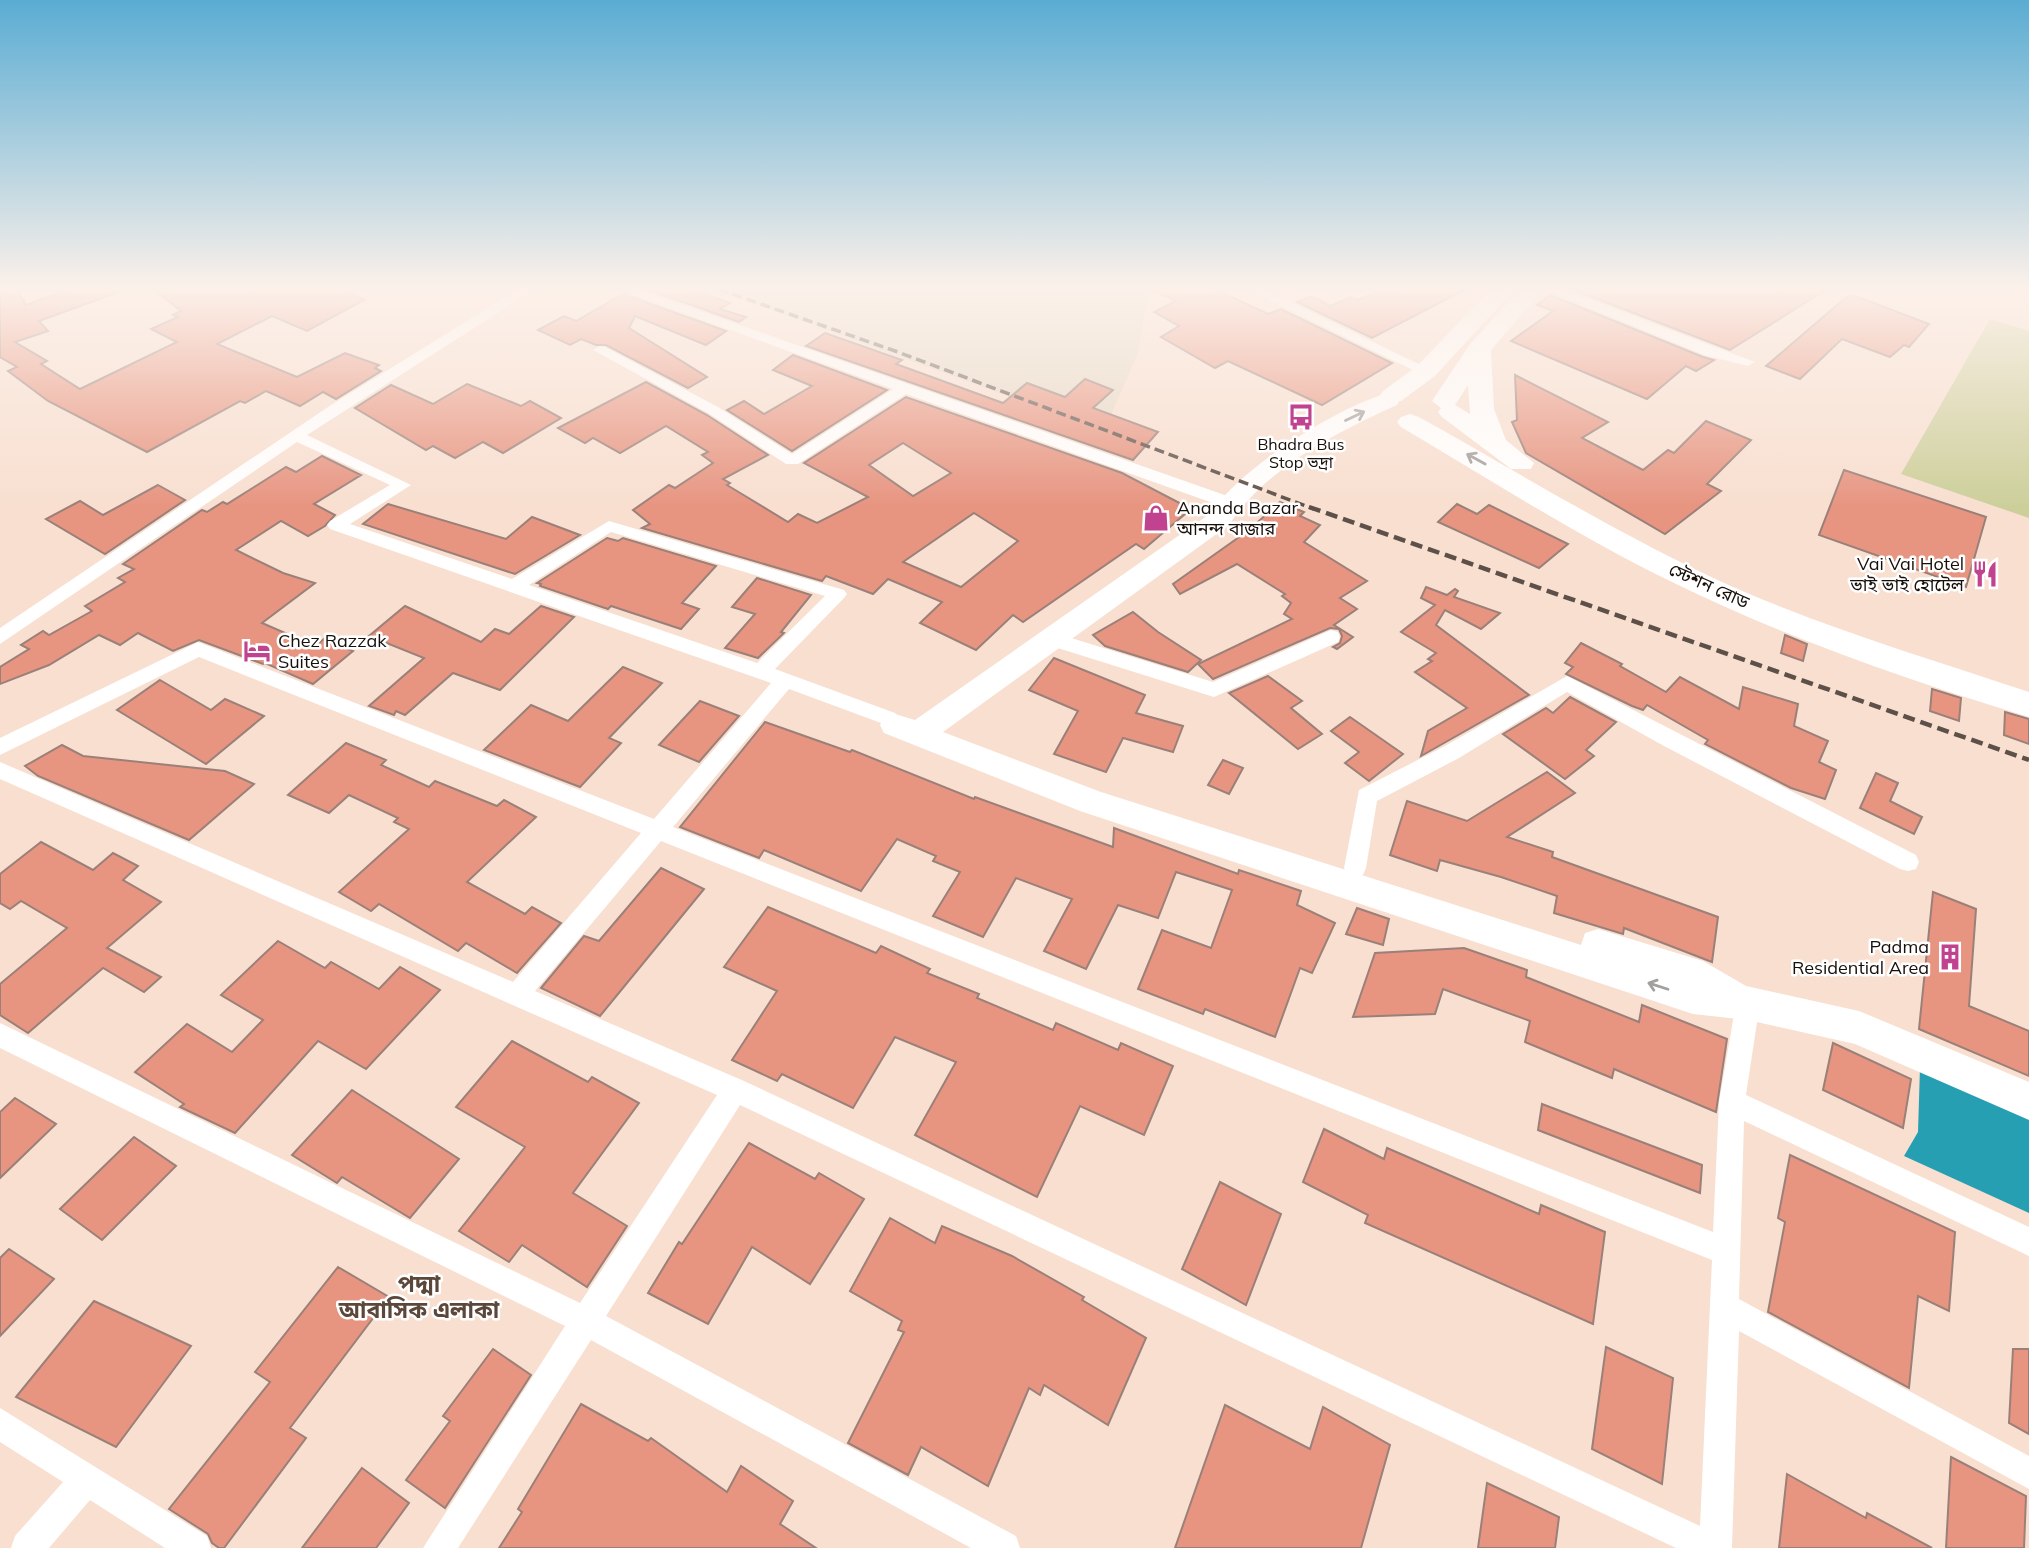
<svg xmlns="http://www.w3.org/2000/svg" width="2029" height="1548" font-family="Mulish,'Noto Sans Bengali',sans-serif">
<rect width="100%" height="100%" fill="#f8dfd0"/>
<polygon fill="#e5d9c5" points="713,289 1150,289 1137,355 1104,431"/>
<polygon fill="#cdcf9b" points="1990,319 2029,331 2029,518 1901,474"/>
<polygon fill="#269fb3" points="1920,1067 2029,1115 2029,1213 1904,1156 1918,1132"/>
<g fill="#e79581" stroke="#9a8079" stroke-width="2" fill-rule="evenodd">
<polygon points="0,289 17,289 26,305 70,289 118,289 119,292 39,321 48,331 15,342 47,361 41,364 80,389 177,342 151,329 178,317 173,315 181,311 153,289 343,289 364,300 307,331 272,316 217,344 297,377 345,353 379,365 375,368 381,371 336,399 323,392 300,406 266,391 245,403 240,401 147,452 48,401 8,371 17,367 0,357"/>
<polygon points="646,289 691,289 730,303 720,309 746,317 739,322"/>
<polygon points="1151,289 1215,289 1268,314 1281,309 1392,363 1322,405 1228,361 1215,368 1161,337 1179,326 1154,312 1176,301"/>
<polygon points="1385,289 1393,293 1400,289 1466,289 1372,338 1297,302 1312,296 1330,306 1351,297 1357,300"/>
<polygon points="1571,289 1827,289 1730,350"/>
<polygon points="623,294 726,331 706,345 635,316 629,328 707,377 688,388 606,345 596,345 581,339 570,345 538,330 564,316 576,321"/>
<polygon points="1850,294 1929,324 1909,347 1904,345 1890,357 1842,339 1800,379 1766,366"/>
<polygon points="1550,295 1703,357 1714,360 1696,371 1686,366 1647,399 1511,341 1553,311 1537,305"/>
<polygon points="825,333 902,360 896,364 1003,403 1027,383 1065,397 1085,379 1113,390 1093,408 1158,432 1133,460 806,346"/>
<polygon points="793,355 887,390 792,451 727,410 744,401 764,414 812,386 773,370"/>
<polygon points="1515,375 1608,422 1582,438 1643,470 1668,450 1674,453 1706,421 1751,440 1707,484 1721,491 1665,534 1526,453 1512,422 1517,420"/>
<path d="M 646,382 L 707,415 L 768,455 L 723,479 L 730,483 L 727,485 L 788,522 L 798,514 L 817,523 L 868,497 L 804,463 L 906,397 L 1122,473 L 1191,509 L 1144,549 L 1136,544 L 1023,622 L 1013,615 L 976,650 L 920,623 L 942,602 L 888,579 L 873,594 L 826,576 L 822,581 L 642,528 L 650,524 L 633,510 L 669,485 L 675,488 L 713,463 L 702,455 L 708,452 L 666,426 L 620,453 L 593,438 L 585,443 L 558,428 ZM 903,443 L 951,473 L 913,496 L 869,465 ZM 974,513 L 1018,541 L 961,587 L 903,562 Z"/>
<polygon points="467,384 521,406 530,401 561,418 503,453 483,442 455,458 433,446 426,450 355,408 391,385 433,404"/>
<polygon points="322,456 361,475 314,504 335,515 325,526 308,536 281,521 236,550 283,573 315,583 262,623 315,646 324,639 353,651 313,684 265,663 263,664 199,640 173,651 138,633 120,645 99,635 49,665 0,684 0,667 29,649 21,645 43,631 49,635 92,611 85,606 125,582 118,578 134,569 123,564 202,510 207,512 223,502 227,504 286,467 296,472"/>
<polygon points="1844,470 1986,517 1966,587 1819,535"/>
<polygon points="158,485 185,500 105,554 46,519 80,501 103,515"/>
<polygon points="1280,502 1304,512 1300,516 1320,525 1304,542 1367,581 1340,598 1357,609 1334,625 1353,637 1337,649 1333,647 1340,643 1342,636 1339,629 1330,628 1213,679 1198,664 1292,619 1284,614 1291,603 1282,596 1285,594 1237,564 1180,594 1173,584 1249,530"/>
<polygon points="388,504 506,539 532,517 580,535 515,574 363,524"/>
<polygon points="1457,504 1477,514 1489,505 1568,544 1539,568 1438,522"/>
<polygon points="607,538 618,541 623,538 716,566 682,603 699,609 681,629 611,606 608,609 540,586 541,584 537,583"/>
<polygon points="757,578 811,595 781,632 784,633 758,658 725,648 755,614 732,607"/>
<polygon points="1426,587 1447,595 1455,589 1458,591 1454,597 1500,613 1481,629 1445,610 1436,625 1529,695 1421,756 1428,731 1467,708 1415,672 1432,661 1428,659 1436,653 1401,632 1435,605 1421,598"/>
<polygon points="405,606 481,642 495,629 509,634 541,606 574,617 500,690 453,673 405,715 396,711 394,715 369,706 424,658 369,636"/>
<polygon points="1133,612 1158,632 1201,660 1188,672 1105,646 1093,635"/>
<polygon points="1785,635 1807,644 1803,661 1781,653"/>
<polygon points="1581,643 1622,664 1620,666 1666,692 1680,677 1739,709 1743,687 1798,704 1794,726 1828,741 1819,762 1836,770 1825,799 1791,788 1705,744 1708,740 1647,705 1643,710 1632,706 1566,674 1573,667 1565,663"/>
<polygon points="1054,658 1145,695 1136,713 1183,726 1173,752 1123,738 1106,772 1054,754 1078,711 1029,690"/>
<polygon points="623,667 662,683 609,738 621,743 580,787 484,750 531,705 568,721"/>
<polygon points="1268,676 1302,701 1291,708 1322,734 1298,749 1229,693"/>
<polygon points="160,680 211,710 225,699 264,716 206,764 117,710"/>
<polygon points="1932,689 1961,698 1959,721 1930,711"/>
<polygon points="1570,697 1616,722 1586,750 1594,756 1565,779 1503,734 1546,708 1553,713"/>
<polygon points="700,701 739,716 699,762 659,745"/>
<polygon points="2005,712 2029,719 2029,744 2004,735"/>
<polygon points="1350,717 1403,754 1369,781 1345,763 1359,752 1331,731"/>
<polygon points="765,722 850,752 852,750 974,799 975,797 1113,847 1114,828 1238,874 1239,870 1301,891 1297,905 1335,923 1312,973 1300,968 1275,1037 1205,1009 1203,1014 1138,989 1162,930 1211,948 1232,890 1176,872 1158,918 1118,905 1086,969 1044,951 1072,899 1016,878 983,937 933,916 960,872 933,861 936,856 897,839 861,891 764,850 759,858 680,827"/>
<polygon points="346,743 386,760 381,765 429,787 435,781 497,806 504,800 536,817 467,882 525,914 532,907 561,923 517,973 466,943 458,951 379,904 371,911 339,892 409,829 394,822 398,818 349,795 329,813 288,795"/>
<polygon points="62,745 83,756 225,771 254,784 189,840 38,776 25,766"/>
<polygon points="1223,760 1243,768 1229,794 1208,785"/>
<polygon points="1547,772 1575,793 1507,837 1553,852 1552,857 1718,917 1712,962 1624,928 1623,934 1554,913 1557,896 1501,877 1440,860 1437,871 1390,855 1407,801 1467,821"/>
<polygon points="1876,773 1898,783 1890,801 1922,817 1914,834 1860,808"/>
<polygon points="41,842 93,870 113,853 138,866 123,880 161,902 107,948 161,977 144,992 103,968 28,1033 0,1015 0,984 67,928 21,901 10,909 0,903 0,874"/>
<polygon points="661,868 704,889 600,1016 541,988 584,936 599,941"/>
<polygon points="1933,892 1976,909 1969,1006 2029,1031 2029,1076 1919,1029"/>
<polygon points="768,907 876,953 881,946 930,969 927,973 979,994 977,998 1053,1030 1056,1023 1118,1050 1121,1043 1173,1066 1144,1135 1080,1106 1037,1197 915,1135 956,1062 895,1037 853,1108 782,1074 777,1081 732,1060 777,991 724,967"/>
<polygon points="1357,908 1389,919 1383,945 1346,934"/>
<polygon points="278,941 325,968 331,962 379,989 400,967 440,990 366,1069 318,1041 235,1133 180,1107 184,1104 135,1072 187,1024 232,1052 263,1020 221,995"/>
<polygon points="1464,948 1527,970 1526,977 1639,1022 1642,1005 1727,1039 1716,1112 1614,1069 1612,1078 1525,1042 1530,1021 1443,989 1435,1014 1353,1017 1375,953"/>
<polygon points="512,1041 588,1082 592,1077 639,1103 573,1193 627,1226 587,1287 522,1245 509,1262 459,1231 525,1147 456,1107"/>
<polygon points="1833,1043 1911,1079 1903,1128 1823,1090"/>
<polygon points="352,1090 459,1159 410,1218 342,1177 337,1183 292,1155"/>
<polygon points="15,1098 56,1124 0,1178 0,1112"/>
<polygon points="1542,1104 1702,1165 1700,1193 1538,1130"/>
<polygon points="1324,1129 1384,1159 1387,1148 1539,1214 1541,1205 1605,1232 1593,1324 1365,1223 1368,1215 1303,1182"/>
<polygon points="134,1137 176,1166 102,1240 60,1209"/>
<polygon points="749,1143 815,1179 819,1173 864,1199 810,1284 752,1247 708,1324 648,1293 679,1242 682,1244"/>
<polygon points="1790,1155 1955,1232 1949,1311 1918,1296 1909,1388 1768,1312 1785,1222 1778,1218"/>
<polygon points="1220,1182 1281,1214 1246,1305 1182,1269"/>
<polygon points="890,1218 935,1243 942,1226 1012,1256 1084,1297 1082,1300 1146,1338 1108,1425 1044,1385 1040,1395 1029,1388 988,1486 921,1447 908,1475 848,1443 904,1332 898,1330 902,1321 850,1291"/>
<polygon points="9,1249 54,1279 0,1336 0,1258"/>
<polygon points="338,1267 389,1297 290,1428 306,1438 224,1548 219,1548 212,1543 208,1534 169,1509 270,1382 255,1372"/>
<polygon points="94,1301 191,1346 116,1447 16,1397"/>
<polygon points="1606,1347 1673,1378 1662,1484 1592,1449"/>
<polygon points="493,1349 531,1375 445,1508 406,1480 450,1421 443,1416"/>
<polygon points="2013,1349 2029,1349 2029,1434 2009,1423"/>
<polygon points="581,1404 648,1441 651,1438 727,1492 741,1466 793,1501 780,1524 816,1548 499,1548 522,1512 518,1509"/>
<polygon points="1225,1405 1310,1449 1323,1407 1390,1445 1361,1548 1175,1548"/>
<polygon points="1951,1457 2026,1496 2024,1548 1946,1548"/>
<polygon points="362,1468 409,1503 376,1548 302,1548"/>
<polygon points="1787,1474 1866,1518 1867,1513 1932,1548 1779,1548"/>
<polygon points="1487,1483 1559,1517 1555,1548 1478,1548"/>
</g>
<g fill="none" stroke-linecap="round" stroke-linejoin="round">
<g fill="#fff" fill-rule="evenodd">
<path d="M 519,289 L 535,289 L 307,435 L 411,485 L 350,524 L 512,579 L 609,521 L 844,590 L 847,594 L 844,598 L 775,669 L 895,713 L 905,725 L 902,730 L 895,733 L 881,723 L 789,689 L 673,827 L 1713,1232 L 1719,1102 L 1736,1003 L 1739,995 L 1748,992 L 1757,995 L 1760,1003 L 1746,1095 L 2029,1227 L 2029,1256 L 1744,1121 L 1739,1299 L 2029,1456 L 2029,1489 L 1739,1331 L 1732,1548 L 1676,1548 L 740,1105 L 606,1316 L 1016,1536 L 1020,1548 L 971,1548 L 591,1340 L 458,1548 L 423,1548 L 565,1326 L 0,1048 L 0,1023 L 580,1303 L 717,1095 L 0,779 L 0,762 L 513,982 L 641,833 L 199,657 L 0,755 L 0,738 L 198,642 L 654,819 L 771,683 L 330,529 L 327,525 L 330,521 L 390,485 L 297,442 L 0,644 L 0,628 L 331,405 ZM 611,532 L 825,596 L 757,663 L 529,585 ZM 661,841 L 1712,1260 L 1700,1526 L 744,1081 L 535,991 Z"/>
<polygon points="617,289 637,289 1236,499 1238,503 1230,508 1224,507 906,394 798,464 786,464 708,413 593,350 600,346 605,347 718,407 792,454 893,389"/>
<polygon points="1246,289 1264,289 1433,371 1431,374 1421,374"/>
<polygon points="1543,289 1562,289 1755,362 1748,366 1704,355"/>
<polygon points="1331,630 1338,632 1340,637 1338,642 1214,697 1045,644 1043,639 1052,632 1213,682"/>
<polygon points="1567,676 1916,855 1919,862 1916,869 1908,871 1900,869 1664,746 1567,692 1459,758 1377,801 1366,868 1363,875 1355,877 1347,875 1344,868 1359,790 1445,746"/>
<polygon points="0,1408 207,1536 211,1548 165,1548 90,1500 49,1548 11,1548 15,1536 63,1482 0,1442"/>
</g>
<path fill="#fff" fill-rule="evenodd" d="M 1389,393 L 1400,400 L 1397,405 C 1337,432 1266,468 1229,525 L 943,732 L 1101,792 L 1581,945 L 1585,933 L 1598,929 L 1703,961 L 1746,986 L 1859,1011 L 2029,1082 L 2029,1120 L 1855,1044 L 1748,1020 L 1693,1014 L 1080,811 L 884,733 L 880,725 L 884,717 L 895,714 L 915,720 L 1211,513 C 1239,469 1338,406 1389,393 Z"/>
<g fill="#fff" fill-rule="evenodd">
<polygon points="1491,289 1515,289 1435,376 1401,401 1383,401 1379,396 1383,391 1417,366"/>
<path d="M 1520,289 L 1544,289 L 1491,350 L 1494,409 L 1506,440 L 1534,463 L 1531,469 L 1511,469 L 1442,417 L 1438,412 L 1441,408 L 1432,401 L 1470,344 ZM 1468,385 L 1470,414 L 1455,405 Z"/>
<path d="M 1410,414 L 1419,417 C 1523,475 1624,538 1733,587 C 1829,629 1930,659 2029,692 L 2029,717 C 1908,680 1786,638 1672,582 C 1579,537 1491,480 1401,427 L 1397,422 L 1401,417 Z"/>
</g>
<polyline stroke="#5d5048" stroke-width="3.5" stroke-dasharray="10 5" stroke-linecap="butt" points="718,289 898,352 1314,509"/>
<polyline stroke="#5d5048" stroke-width="4.5" stroke-dasharray="12 6" stroke-linecap="butt" points="1309,507 2029,760"/>
</g>
<defs><path id="oneway-shaft" d="M-6 0H5M1.5-3L5.5 0L1.5 3" fill="none" stroke-width="1.6" stroke-linecap="round" stroke-linejoin="round" transform="scale(1.75)"/></defs>
<g stroke="#a29f9d">
<use href="#oneway-shaft" transform="translate(1355 416) rotate(-25)"/>
<use href="#oneway-shaft" transform="translate(1476 459) rotate(-151)"/>
<use href="#oneway-shaft" transform="translate(1658 986) rotate(-162)"/>
</g>
<linearGradient id="sky" x2="0" y2="1"><stop stop-color="#5aacd3"/><stop offset="0.57" stop-color="#fcf1ea"/><stop offset="1" stop-color="#fcf1ea" stop-opacity="0"/></linearGradient>
<rect width="2029" height="506" fill="url(#sky)"/>
<defs>
<g id="bus-bare" transform="scale(2.1)"><path d="M-5-6H5V4H4V6H2V4H-2V6H-4V4H-5ZM-3.5-4V0h7V-4ZM-3.5 1.2v1.5H-2V1.2ZM2 1.2v1.5H3.5V1.2Z" fill="#c1428e" stroke="#fff" stroke-width="2.5" paint-order="stroke"/></g>
<g id="shop-bare" transform="scale(2.1)"><path d="M-5-2.5h2.3a2.7 3.5 0 0 1 5.4 0H5L5.5 6h-11ZM-1.5-2.5h3a1.5 2.3 0 0 0-3 0Z" fill="#c1428e" stroke="#fff" stroke-width="2.5" paint-order="stroke"/></g>
<g id="restaurant-bare" transform="scale(2.1)"><path d="M-5-6h1v4h1v-4h1v4h1v-4h1v5L-1.5 .5V6h-2V.5L-5-1ZM5-6V6H3V1.5H1.5Q1.5-4 5-6Z" fill="#c1428e" stroke="#fff" stroke-width="2.5" paint-order="stroke"/></g>
<g id="hotel-bare" transform="scale(2.1)"><path d="M-6-4.5h1.5V1H6V5H4.5V3h-9V5H-6ZM-4 0a1.8 1.8 0 1 1 3.6 0ZM.5 0V-2.5h3Q6-2.5 6 0Z" fill="#c1428e" stroke="#fff" stroke-width="2.5" paint-order="stroke"/></g>
<g id="building-bare" transform="scale(2.1)"><path d="M-4-6H4V6H1V3H-1V6H-4ZM-2.5-4.3h1.7v1.8h-1.7ZM.8-4.3h1.7v1.8H.8ZM-2.5-1h1.7V.8h-1.7ZM.8-1h1.7V.8H.8Z" fill="#c1428e" stroke="#fff" stroke-width="2.5" paint-order="stroke"/></g>
</defs>
<g fill-rule="evenodd">
<use href="#bus-bare" x="1301" y="417"/>
<use href="#shop-bare" x="1156" y="518"/>
<use href="#restaurant-bare" x="1985" y="574"/>
<use href="#hotel-bare" x="257" y="651"/>
<use href="#building-bare" x="1950" y="957"/>
</g>
<g text-anchor="middle" stroke-width="5" stroke-linejoin="round" paint-order="stroke">
<g font-size="16" fill="#170f0a" stroke="#fff">
<text x="1301" y="450">Bhadra Bus<tspan x="1301" dy="18">Stop ভদ্রা</tspan></text>
</g>
<g font-size="18" fill="#170f0a" stroke="#fff" text-anchor="start">
<text x="1177" y="514">Ananda Bazar<tspan x="1177" dy="21">আনন্দ বাজার</tspan></text>
<text x="1964" y="570" text-anchor="end">Vai Vai Hotel<tspan x="1964" dy="21">ভাই ভাই হোটেল</tspan></text>
<text x="278" y="647">Chez Razzak<tspan x="278" dy="21">Suites</tspan></text>
<text x="1929" y="953" text-anchor="end">Padma<tspan x="1929" dy="21">Residential Area</tspan></text>
</g>
<g font-size="18" fill="#170f0a" stroke="#fff">
<text transform="translate(1709 586) rotate(24)" y="6">স্টেশন রোড</text>
</g>
<g font-size="23" font-weight="bold" fill="#5c483b" stroke="#fff">
<text x="419" y="1292">পদ্মা<tspan x="419" dy="26">আবাসিক এলাকা</tspan></text>
</g>
</g>
</svg>
